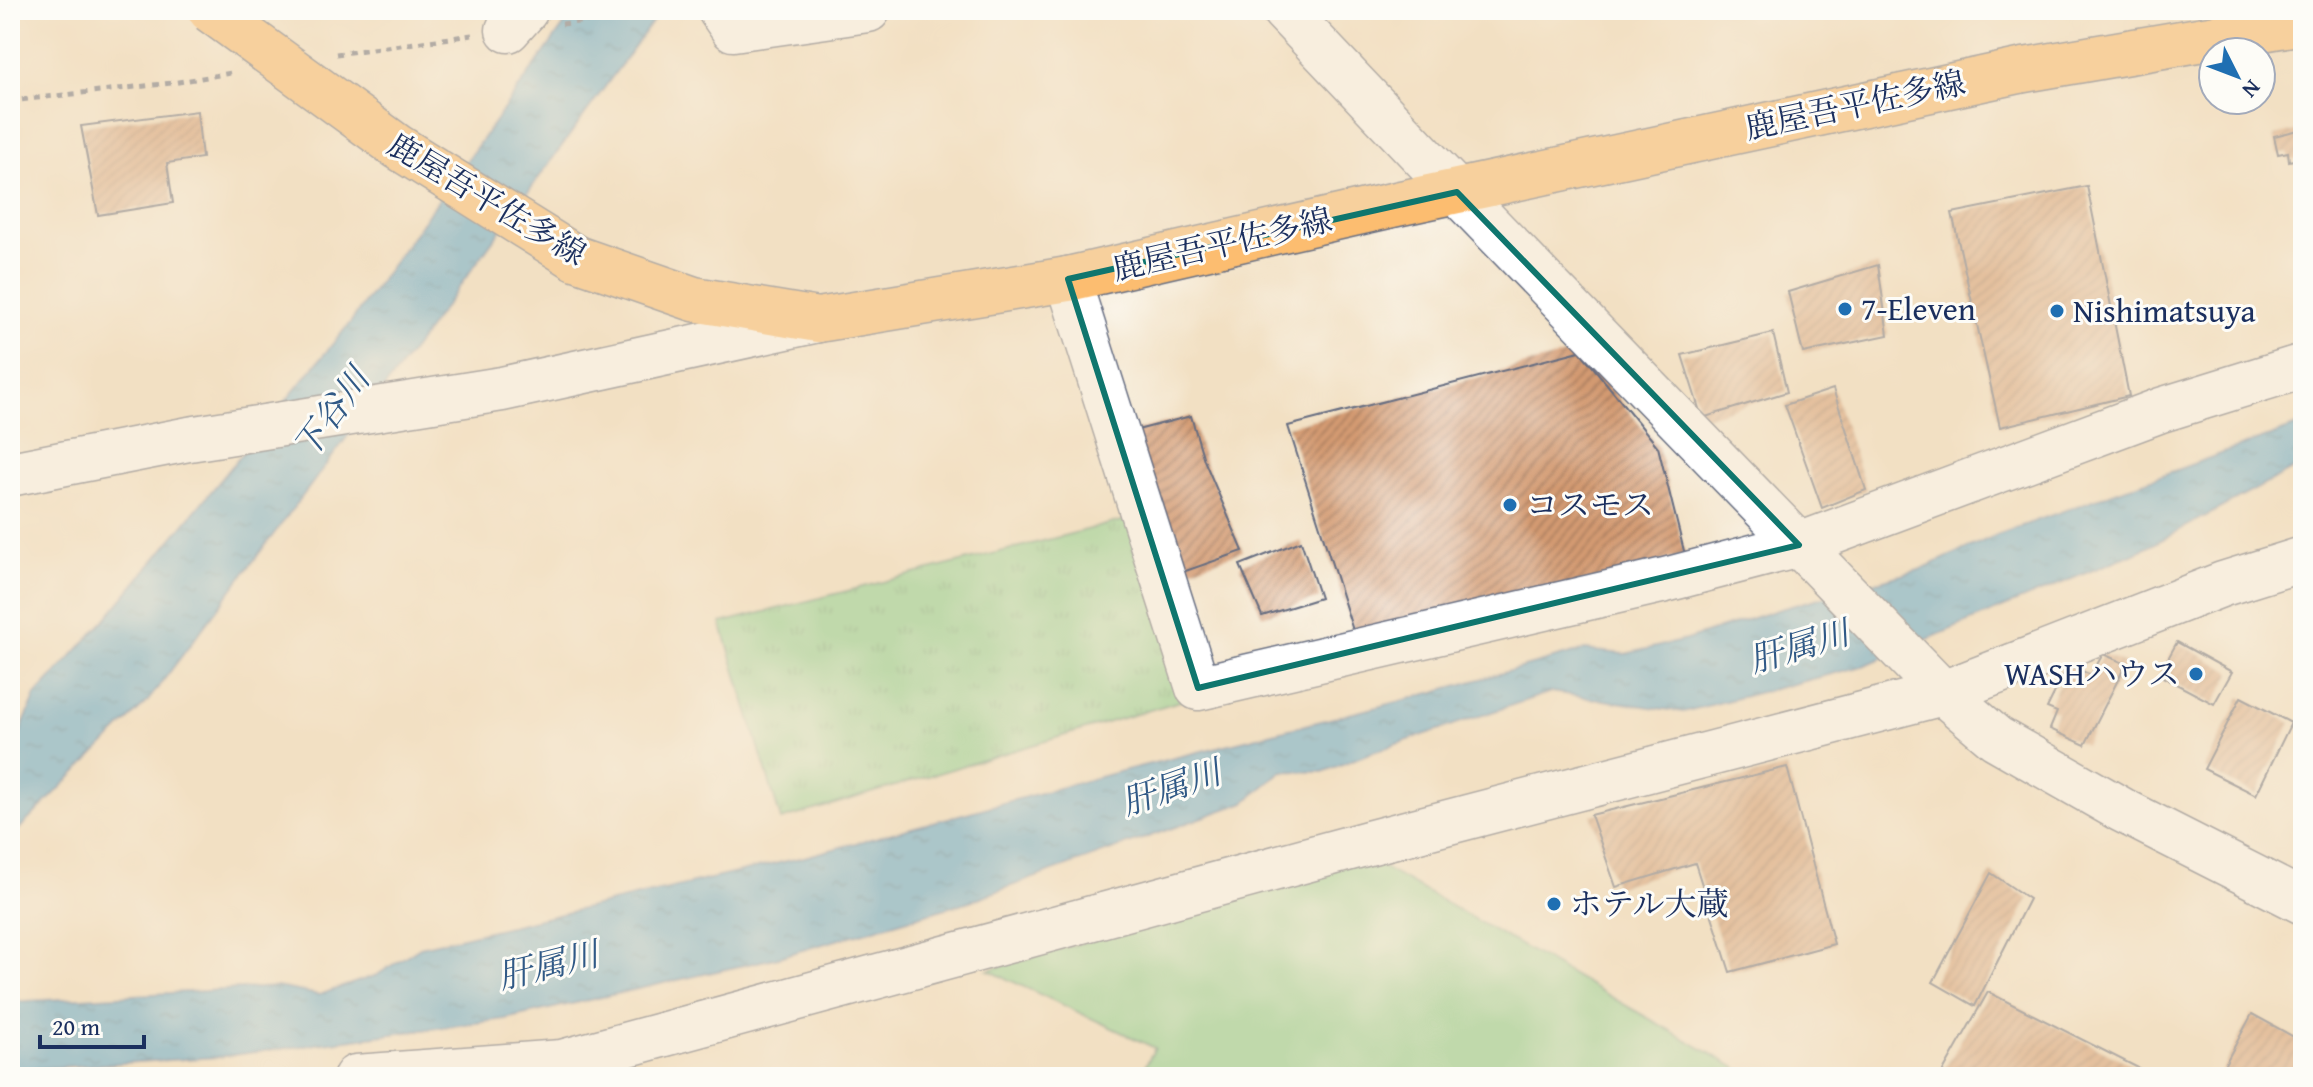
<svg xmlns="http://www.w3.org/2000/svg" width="2313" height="1087" font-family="'Gentium Book Plus','Noto Serif JP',serif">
<defs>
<pattern id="grass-tufts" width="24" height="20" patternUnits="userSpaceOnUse" patternTransform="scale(2)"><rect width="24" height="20" fill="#83d08e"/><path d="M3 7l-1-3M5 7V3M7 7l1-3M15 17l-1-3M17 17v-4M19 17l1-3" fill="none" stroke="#6aa977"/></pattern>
<pattern id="water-ripples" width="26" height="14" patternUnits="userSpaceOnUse" patternTransform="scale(2)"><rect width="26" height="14" fill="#56a6d0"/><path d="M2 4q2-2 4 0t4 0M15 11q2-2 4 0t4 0" fill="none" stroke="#4688ac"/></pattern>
<pattern id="building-hatch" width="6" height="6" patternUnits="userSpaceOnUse" patternTransform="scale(2)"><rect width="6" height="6" fill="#d39a71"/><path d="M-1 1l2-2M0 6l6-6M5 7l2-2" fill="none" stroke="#aa7e60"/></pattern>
</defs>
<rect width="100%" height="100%" fill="#fdfcf7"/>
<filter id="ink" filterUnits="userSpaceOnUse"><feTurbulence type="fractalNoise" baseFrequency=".0125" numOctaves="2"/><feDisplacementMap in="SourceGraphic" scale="16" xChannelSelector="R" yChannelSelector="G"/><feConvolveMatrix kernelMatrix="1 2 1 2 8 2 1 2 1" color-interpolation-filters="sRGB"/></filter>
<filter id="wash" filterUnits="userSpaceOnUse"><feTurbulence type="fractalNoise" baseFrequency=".006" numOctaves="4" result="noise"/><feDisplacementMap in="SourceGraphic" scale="32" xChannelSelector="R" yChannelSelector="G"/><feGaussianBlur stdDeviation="1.8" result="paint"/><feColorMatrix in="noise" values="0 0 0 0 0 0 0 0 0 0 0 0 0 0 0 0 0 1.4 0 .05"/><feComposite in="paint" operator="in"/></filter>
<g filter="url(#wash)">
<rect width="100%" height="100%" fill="#f2e0c3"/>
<polygon fill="url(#grass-tufts)" stroke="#4f8076" stroke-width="2" points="1133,518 1190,698 781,820 721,623"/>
<polygon fill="#83d08e" stroke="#4f8076" stroke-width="2" points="1368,859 1752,1077 1139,1077 1155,1048 988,970"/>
<g fill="url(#water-ripples)" stroke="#386a97" stroke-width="2">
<polygon points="575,10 661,10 421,339 147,702 10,838 10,756 36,695 105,620 350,323"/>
<polygon points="2303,424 2303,464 2146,548 1863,666 1683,712 1551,692 1367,754 1323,772 1282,771 1245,802 967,902 775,958 505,1019 218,1057 10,1070 10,1002 277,987 319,995 377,975 420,947 804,857 1114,773 1409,699 1585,650 1625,654 1686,640 1777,610 1919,570 1997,535"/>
</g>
<g id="blocks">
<g fill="url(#building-hatch)">
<polygon points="197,111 202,158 167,163 173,203 98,215 81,126"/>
<polygon points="2303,129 2303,158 2289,161 2288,152 2278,154 2274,136"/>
<polygon points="2087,186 2129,396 2000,427 1952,213"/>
<polygon points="1878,265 1888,335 1803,353 1788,292"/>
<polygon points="1773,333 1787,392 1702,418 1682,355"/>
<polygon points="1580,351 1658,447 1685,555 1357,643 1288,426"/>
<polygon points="1833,389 1866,490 1822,508 1785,405"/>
<polygon points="1191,416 1204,460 1243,551 1177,574 1126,433"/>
<polygon points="1301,541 1320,598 1262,616 1240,565"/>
<polygon points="2177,642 2232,672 2214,704 2159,675"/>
<polygon points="2103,654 2126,664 2085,745 2050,729 2057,712 2047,708 2068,665 2091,675"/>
<polygon points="2241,697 2291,723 2256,795 2204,769"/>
<polygon points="1787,767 1834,944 1730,972 1695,863 1616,887 1591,815"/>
<polygon points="1991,873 2029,899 1975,1006 1933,982"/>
<polygon points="1988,992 2156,1077 1940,1077"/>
<polygon points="2252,1014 2303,1042 2303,1064 2296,1077 2218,1077"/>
</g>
</g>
</g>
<g filter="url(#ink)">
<use href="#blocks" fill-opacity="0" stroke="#666d81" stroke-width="2"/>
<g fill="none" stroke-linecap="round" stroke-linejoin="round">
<g stroke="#666d81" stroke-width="47">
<g id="minor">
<polyline points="720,10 733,29 868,10"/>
<polyline points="1284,10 1457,192 1943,693 1996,738 2122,810 2303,902"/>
<polyline points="508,30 526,10"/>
<polyline points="1068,279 1198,688 1665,580 1799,545 2161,410 2303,366"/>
<polyline points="10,474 189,439 502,389 818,320"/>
<polyline points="356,1077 562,1062 1372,842 1943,693 2223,584 2303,559"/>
</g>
</g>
<g stroke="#666d81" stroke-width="47">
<polyline id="major" points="576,258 694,299 818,320 1068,279 1401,203 2024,70 2303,22"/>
</g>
<g stroke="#666d81" stroke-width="5" stroke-dasharray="6 6" stroke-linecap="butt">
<polyline points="562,24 672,10"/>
<polyline points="336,54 472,35"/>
<polyline points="10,101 172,83 231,73"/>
</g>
<use href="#minor" stroke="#fff" stroke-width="44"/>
<use href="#major" stroke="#fcbd6f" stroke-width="44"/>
<g stroke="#666d81" stroke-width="47" stroke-linecap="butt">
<polyline id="major-bridge" points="210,10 398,147 576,258"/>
</g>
<use href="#major-bridge" stroke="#fcbd6f" stroke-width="44"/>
</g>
</g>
<path d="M0 0H2313V1087H0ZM 1457,192 L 1799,545 L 1198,688 L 1068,279 Z" fill="#f2e0c3" fill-opacity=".55" fill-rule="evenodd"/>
<path fill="none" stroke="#0f766e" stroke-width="6" stroke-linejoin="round" d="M 1457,192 L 1799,545 L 1198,688 L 1068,279 Z"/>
<g fill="#1f6fb2" stroke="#fdfcf7" stroke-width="3">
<circle cx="1845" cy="309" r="8"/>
<circle cx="2057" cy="311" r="8"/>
<circle cx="1510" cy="505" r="8"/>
<circle cx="2196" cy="674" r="8"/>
<circle cx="1554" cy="904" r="8"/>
</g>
<g text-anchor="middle" stroke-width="6" stroke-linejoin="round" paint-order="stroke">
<g font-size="32" fill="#1b2f5e" stroke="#fdfcf7">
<text transform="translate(1855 105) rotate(-12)" y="11">鹿屋吾平佐多線</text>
<text transform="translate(487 199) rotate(31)" y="11">鹿屋吾平佐多線</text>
<text transform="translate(1222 244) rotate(-13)" y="11">鹿屋吾平佐多線</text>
</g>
<g font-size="32" fill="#1b2f5e" stroke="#fdfcf7" text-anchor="start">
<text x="1861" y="320">7-Eleven</text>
<text x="2073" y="322">Nishimatsuya</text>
<text x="1526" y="516">コスモス</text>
<text x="2180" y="685" text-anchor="end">WASHハウス</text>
<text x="1570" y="915">ホテル大蔵</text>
</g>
<g font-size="34" font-style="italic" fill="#305986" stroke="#fdfcf7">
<text transform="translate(331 413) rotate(-54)" y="12">下谷川</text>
<text transform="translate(1799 646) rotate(-17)" y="12">肝属川</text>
<text transform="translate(1171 787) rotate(-19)" y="12">肝属川</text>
<text transform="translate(548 965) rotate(-14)" y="12">肝属川</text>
</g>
</g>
<rect width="2313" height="1087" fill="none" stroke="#fdfcf7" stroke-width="40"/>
<g transform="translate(2237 76) rotate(132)"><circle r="38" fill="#fdfcf7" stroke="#a3aaba" stroke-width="2"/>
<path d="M0-6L14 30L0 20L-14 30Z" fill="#1f6fb2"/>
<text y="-12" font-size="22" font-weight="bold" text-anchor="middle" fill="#1b2f5e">N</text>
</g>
<path d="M40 1035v12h104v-12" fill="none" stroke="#1b2f5e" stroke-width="4"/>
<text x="52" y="1035" font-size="24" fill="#1b2f5e" stroke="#fdfcf7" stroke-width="6" paint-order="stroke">20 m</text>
</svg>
